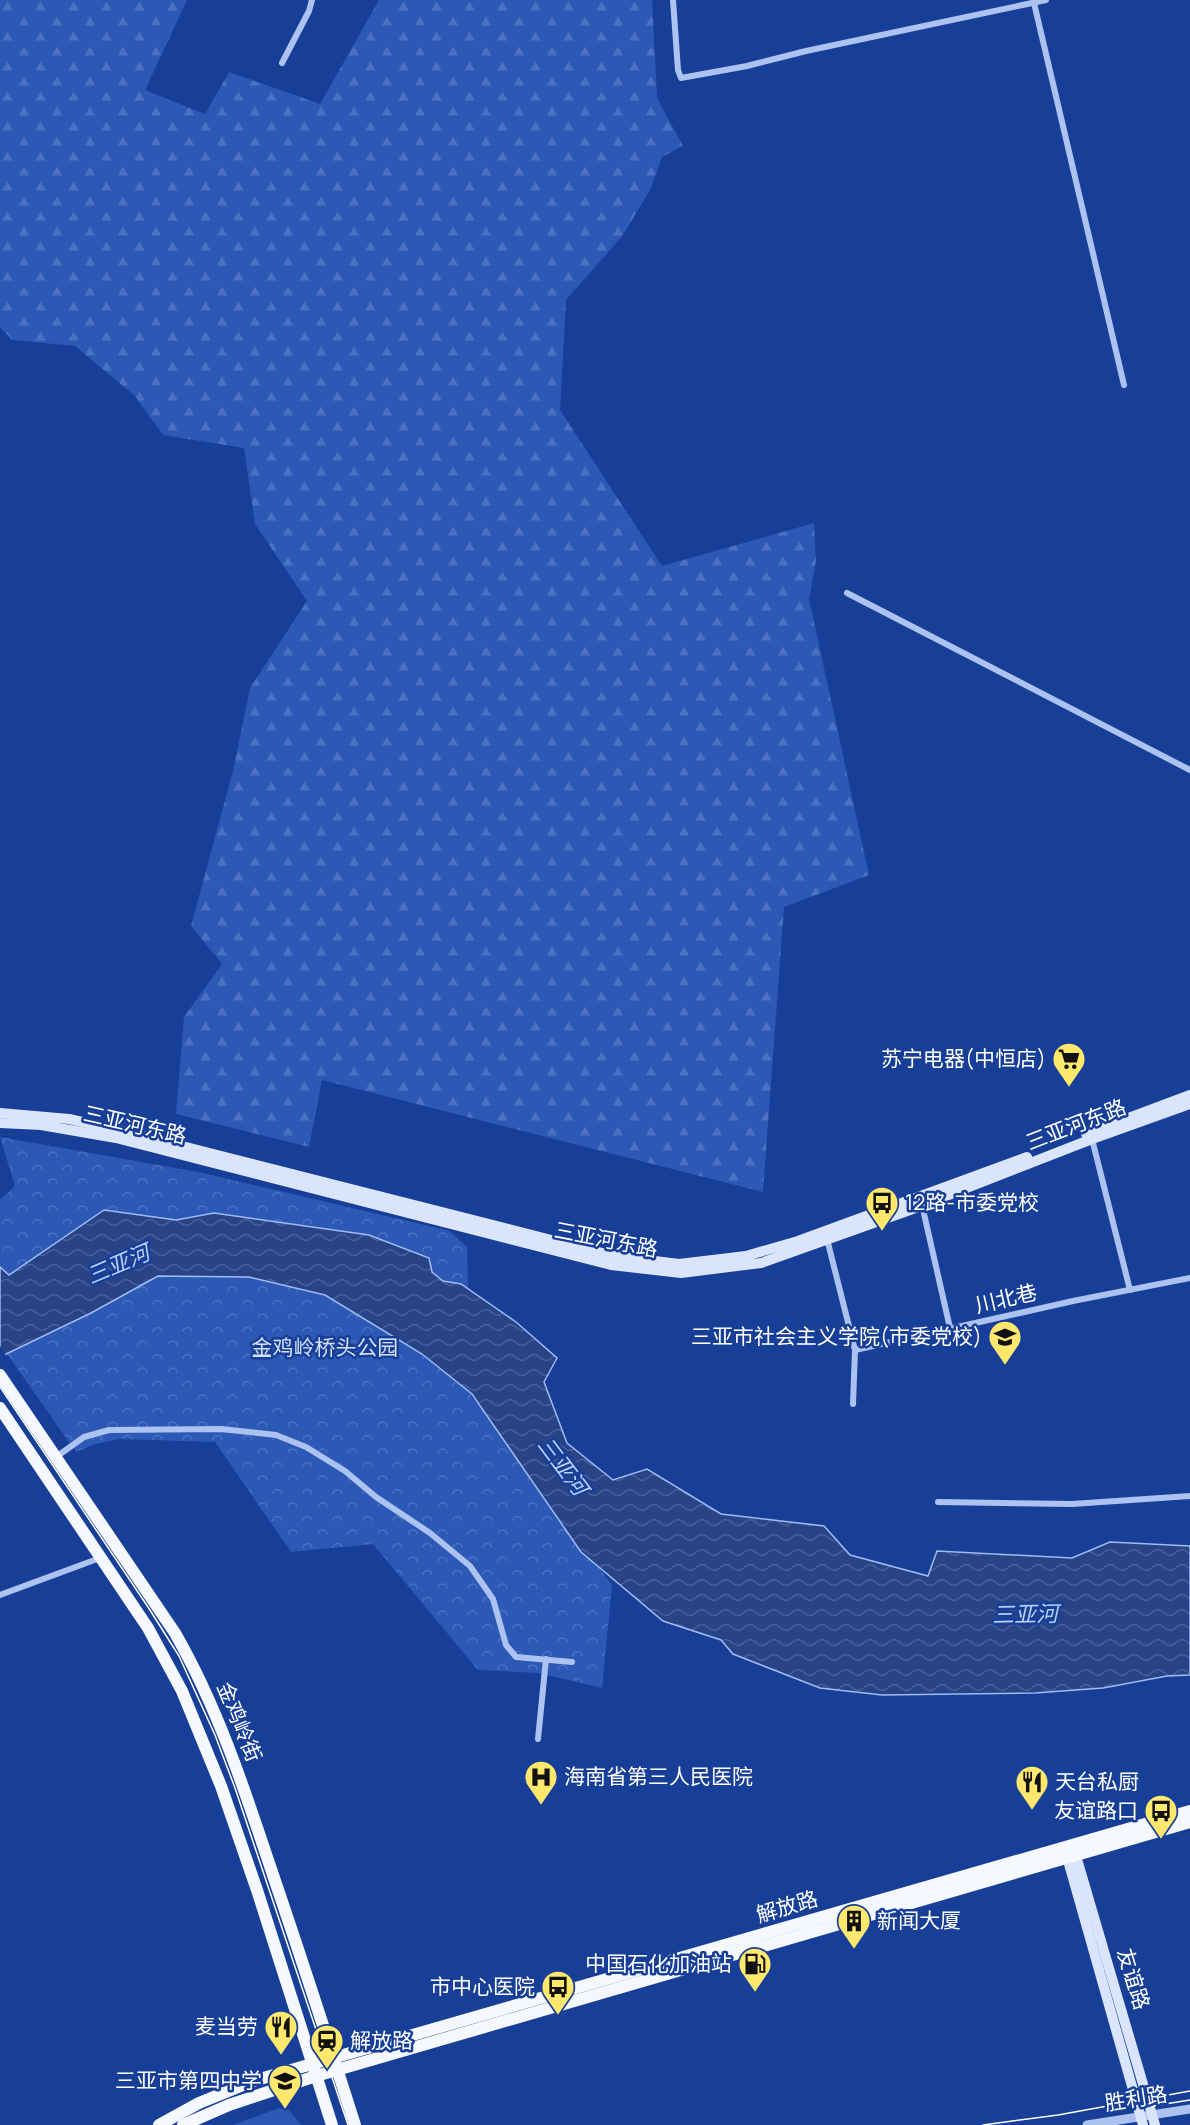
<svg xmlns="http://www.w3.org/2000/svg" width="1190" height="2125" font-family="Manrope,'Noto Sans SC',sans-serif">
<defs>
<pattern id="forest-firs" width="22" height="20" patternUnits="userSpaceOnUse" patternTransform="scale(1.5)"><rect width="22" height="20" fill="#2c58b6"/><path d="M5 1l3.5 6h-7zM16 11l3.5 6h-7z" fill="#4c71c1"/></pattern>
<pattern id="park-crowns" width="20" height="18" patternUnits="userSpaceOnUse" patternTransform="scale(1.5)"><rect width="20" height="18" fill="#2c58b6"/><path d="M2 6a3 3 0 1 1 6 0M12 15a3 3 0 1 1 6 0" fill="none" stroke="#4c71c1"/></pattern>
<pattern id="water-waves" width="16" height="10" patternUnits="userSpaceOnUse" patternTransform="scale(1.5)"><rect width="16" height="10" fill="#284487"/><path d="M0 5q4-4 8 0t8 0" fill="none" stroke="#486099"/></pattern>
</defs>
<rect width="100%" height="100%" fill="#183f98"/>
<polygon fill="url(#forest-firs)" points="0,0 187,0 145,90 205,114 229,72 320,104 379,0 652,0 657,98 683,146 662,157 650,190 623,235 566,300 560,410 662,566 814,523 816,561 809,599 869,875 784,907 763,1192 322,1080 309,1147 176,1114 184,1017 222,964 191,926 233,771 250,688 307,601 255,524 244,448 163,435 135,396 75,346 12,340 0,327"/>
<polygon fill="url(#park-crowns)" points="0,1137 198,1172 450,1231 467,1247 471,1395 612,1585 602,1688 539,1673 478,1670 373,1544 291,1552 215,1442 119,1439 96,1444 76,1452 0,1344 0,1200 15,1186"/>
<polygon fill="#2c58b6" points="279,2108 290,2111 301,2125 233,2125"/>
<polygon fill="url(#water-waves)" stroke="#9fbbf3" stroke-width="1.5" points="104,1210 176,1220 214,1213 369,1235 429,1258 432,1272 443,1281 461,1284 516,1322 557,1358 544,1382 567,1443 613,1480 647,1469 721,1514 824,1526 850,1555 928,1576 937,1551 1072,1558 1110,1542 1190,1546 1190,1675 1167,1676 1103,1688 1035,1693 882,1695 820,1688 733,1654 721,1640 663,1621 581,1552 472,1394 422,1354 325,1295 249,1277 158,1276 91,1313 4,1355 0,1423 0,1267 9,1275"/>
<polygon fill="#183f98" points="0,1346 7,1357 13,1407 0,1426"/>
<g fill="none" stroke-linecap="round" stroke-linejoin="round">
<g stroke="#acc2f1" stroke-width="6">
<polyline points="673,0 678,70 681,78 747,66 806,51 1046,0"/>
<polyline points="1034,3 1124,385"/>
<polyline points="282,63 309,11 312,0"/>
<polyline points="847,593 1190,770"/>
<polyline points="1092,1139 1130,1290"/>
<polyline points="922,1205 950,1328"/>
<polyline points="827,1239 855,1350 853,1404"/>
<polyline points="855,1350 1073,1301 1190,1278"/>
<polyline points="56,1457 84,1437 109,1430 221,1429 276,1435 306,1447 345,1471 376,1497 430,1533 470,1566 493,1599 506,1645 516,1657 572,1662"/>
<polyline points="938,1502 1072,1504 1190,1496"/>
<polyline points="0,1595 100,1558"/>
<polyline points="538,1739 546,1659"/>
</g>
<polyline stroke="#acc2f1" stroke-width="9" points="1087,2125 1190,2109"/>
<g stroke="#dae4fc" stroke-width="10">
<polyline points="0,1113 69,1119 131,1133 614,1256 679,1264 746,1256 798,1241 1027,1157"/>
<polyline points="0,1123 41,1125 116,1138 611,1265 681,1273 761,1263 910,1210 1092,1139 1190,1104"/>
<polyline points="1086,1134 1190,1095"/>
<polyline points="1074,1849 1155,2125"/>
<polyline points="1065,1850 1143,2125"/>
</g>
<g stroke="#f6f8ff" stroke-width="12">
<path d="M 0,1375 L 175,1633 C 218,1708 244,1788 271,1869 C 300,1954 328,2040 355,2125"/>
<polyline points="0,1408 148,1628 182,1691 221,1786 258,1893 332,2125"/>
<polyline points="159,2125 199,2103 253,2081 1190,1811"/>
<polyline points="183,2125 229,2105 316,2076 1190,1822"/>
</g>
<g stroke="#fff" stroke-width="1.5">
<polyline points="0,1387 148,1607 179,1656 215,1735 235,1788 348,2125"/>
<polyline points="1140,2108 1190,2100"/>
<polyline points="983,2125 1058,2115 1190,2091"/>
</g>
</g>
<defs>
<g id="supermarket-pin" transform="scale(1.725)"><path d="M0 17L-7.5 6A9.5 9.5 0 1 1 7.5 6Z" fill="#ffe86c" stroke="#183f98"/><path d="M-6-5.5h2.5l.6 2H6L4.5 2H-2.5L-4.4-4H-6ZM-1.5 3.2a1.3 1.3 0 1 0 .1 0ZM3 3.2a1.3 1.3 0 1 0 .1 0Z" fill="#111"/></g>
<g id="bus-pin" transform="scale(1.725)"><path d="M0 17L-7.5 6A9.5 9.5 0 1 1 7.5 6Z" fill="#ffe86c" stroke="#183f98"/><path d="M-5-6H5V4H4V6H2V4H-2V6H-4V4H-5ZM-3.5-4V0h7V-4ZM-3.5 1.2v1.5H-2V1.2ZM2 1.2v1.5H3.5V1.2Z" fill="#111"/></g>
<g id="university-pin" transform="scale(1.725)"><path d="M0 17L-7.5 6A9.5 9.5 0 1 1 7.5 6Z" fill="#ffe86c" stroke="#183f98"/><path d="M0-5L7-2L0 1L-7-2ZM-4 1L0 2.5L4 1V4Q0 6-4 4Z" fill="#111"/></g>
<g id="hospital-pin" transform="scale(1.725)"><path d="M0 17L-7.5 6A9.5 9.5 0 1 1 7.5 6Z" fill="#ffe86c" stroke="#183f98"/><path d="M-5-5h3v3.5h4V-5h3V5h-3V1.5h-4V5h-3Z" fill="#111"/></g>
<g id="restaurant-pin" transform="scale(1.725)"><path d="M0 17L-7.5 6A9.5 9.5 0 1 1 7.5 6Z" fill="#ffe86c" stroke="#183f98"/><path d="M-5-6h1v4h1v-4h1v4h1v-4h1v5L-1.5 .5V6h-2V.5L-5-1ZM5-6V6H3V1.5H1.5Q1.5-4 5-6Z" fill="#111"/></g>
<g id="building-pin" transform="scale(1.725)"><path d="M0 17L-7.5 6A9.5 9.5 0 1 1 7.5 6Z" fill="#ffe86c" stroke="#183f98"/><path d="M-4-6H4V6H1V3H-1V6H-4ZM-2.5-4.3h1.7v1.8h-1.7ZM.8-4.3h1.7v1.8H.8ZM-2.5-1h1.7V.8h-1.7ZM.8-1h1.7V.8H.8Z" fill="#111"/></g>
<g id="fuel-pin" transform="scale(1.725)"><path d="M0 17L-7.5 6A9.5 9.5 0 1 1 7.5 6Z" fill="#ffe86c" stroke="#183f98"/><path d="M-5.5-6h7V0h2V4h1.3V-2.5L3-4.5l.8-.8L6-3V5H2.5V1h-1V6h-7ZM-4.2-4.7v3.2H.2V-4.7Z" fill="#111"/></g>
<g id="station-pin" transform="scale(1.725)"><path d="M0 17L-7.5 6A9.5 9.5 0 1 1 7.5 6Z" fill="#ffe86c" stroke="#183f98"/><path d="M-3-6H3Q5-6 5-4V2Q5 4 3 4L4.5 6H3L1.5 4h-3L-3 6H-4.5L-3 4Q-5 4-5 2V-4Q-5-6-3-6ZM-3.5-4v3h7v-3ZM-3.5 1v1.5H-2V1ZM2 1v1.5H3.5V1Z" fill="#111"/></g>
<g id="school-pin" transform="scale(1.725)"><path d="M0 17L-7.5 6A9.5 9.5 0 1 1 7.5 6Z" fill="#ffe86c" stroke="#183f98"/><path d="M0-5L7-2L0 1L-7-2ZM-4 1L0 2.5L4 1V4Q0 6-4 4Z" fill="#111"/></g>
</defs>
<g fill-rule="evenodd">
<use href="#supermarket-pin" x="1069" y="1059"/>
<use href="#bus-pin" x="882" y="1203"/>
<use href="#university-pin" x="1005" y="1337"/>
<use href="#hospital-pin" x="541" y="1777"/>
<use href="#restaurant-pin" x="1032" y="1782"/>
<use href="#bus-pin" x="1161" y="1811"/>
<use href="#building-pin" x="854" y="1921"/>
<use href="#fuel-pin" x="755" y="1964"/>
<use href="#bus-pin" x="558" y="1987"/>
<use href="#restaurant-pin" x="281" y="2027"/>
<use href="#station-pin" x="327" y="2041"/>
<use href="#school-pin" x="285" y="2081"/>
</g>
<g text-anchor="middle" stroke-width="5" stroke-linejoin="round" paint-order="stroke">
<g font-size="21" fill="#fff" stroke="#183f98" text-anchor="end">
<text x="1046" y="1066">苏宁电器(中恒店)</text>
<text x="905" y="1210" text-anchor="start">12路-市委党校</text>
<text x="982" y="1344">三亚市社会主义学院(市委党校)</text>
<text x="564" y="1784" text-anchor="start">海南省第三人民医院</text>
<text x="1055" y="1789" text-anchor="start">天台私厨</text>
<text x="1138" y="1818">友谊路口</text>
<text x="877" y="1928" text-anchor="start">新闻大厦</text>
<text x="732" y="1971">中国石化加油站</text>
<text x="535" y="1994">市中心医院</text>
<text x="258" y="2034">麦当劳</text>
<text x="350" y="2048" text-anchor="start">解放路</text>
<text x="262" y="2088">三亚市第四中学</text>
</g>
<g font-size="21" fill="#fff" stroke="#183f98">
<text transform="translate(135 1125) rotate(13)" y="7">三亚河东路</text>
<text transform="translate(1076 1125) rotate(-21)" y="7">三亚河东路</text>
<text transform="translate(606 1240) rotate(11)" y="7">三亚河东路</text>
<text transform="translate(1006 1299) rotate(-13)" y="7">川北巷</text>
<text transform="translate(239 1722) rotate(68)" y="7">金鸡岭街</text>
<text transform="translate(787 1907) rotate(-16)" y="7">解放路</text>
<text transform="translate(1133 1979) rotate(73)" y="7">友谊路</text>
<text transform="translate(1136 2099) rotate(-9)" y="7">胜利路</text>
</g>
<g font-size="21" fill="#d3e0fc" stroke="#183f98">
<text x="325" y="1355">金鸡岭桥头公园</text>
</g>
<g font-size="22" font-style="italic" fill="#b8cdf8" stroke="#183f98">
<text transform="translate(118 1264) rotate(-23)" y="8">三亚河</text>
<text transform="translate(563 1466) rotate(53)" y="8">三亚河</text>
<text transform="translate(1025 1614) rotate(-1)" y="8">三亚河</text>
</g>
</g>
</svg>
